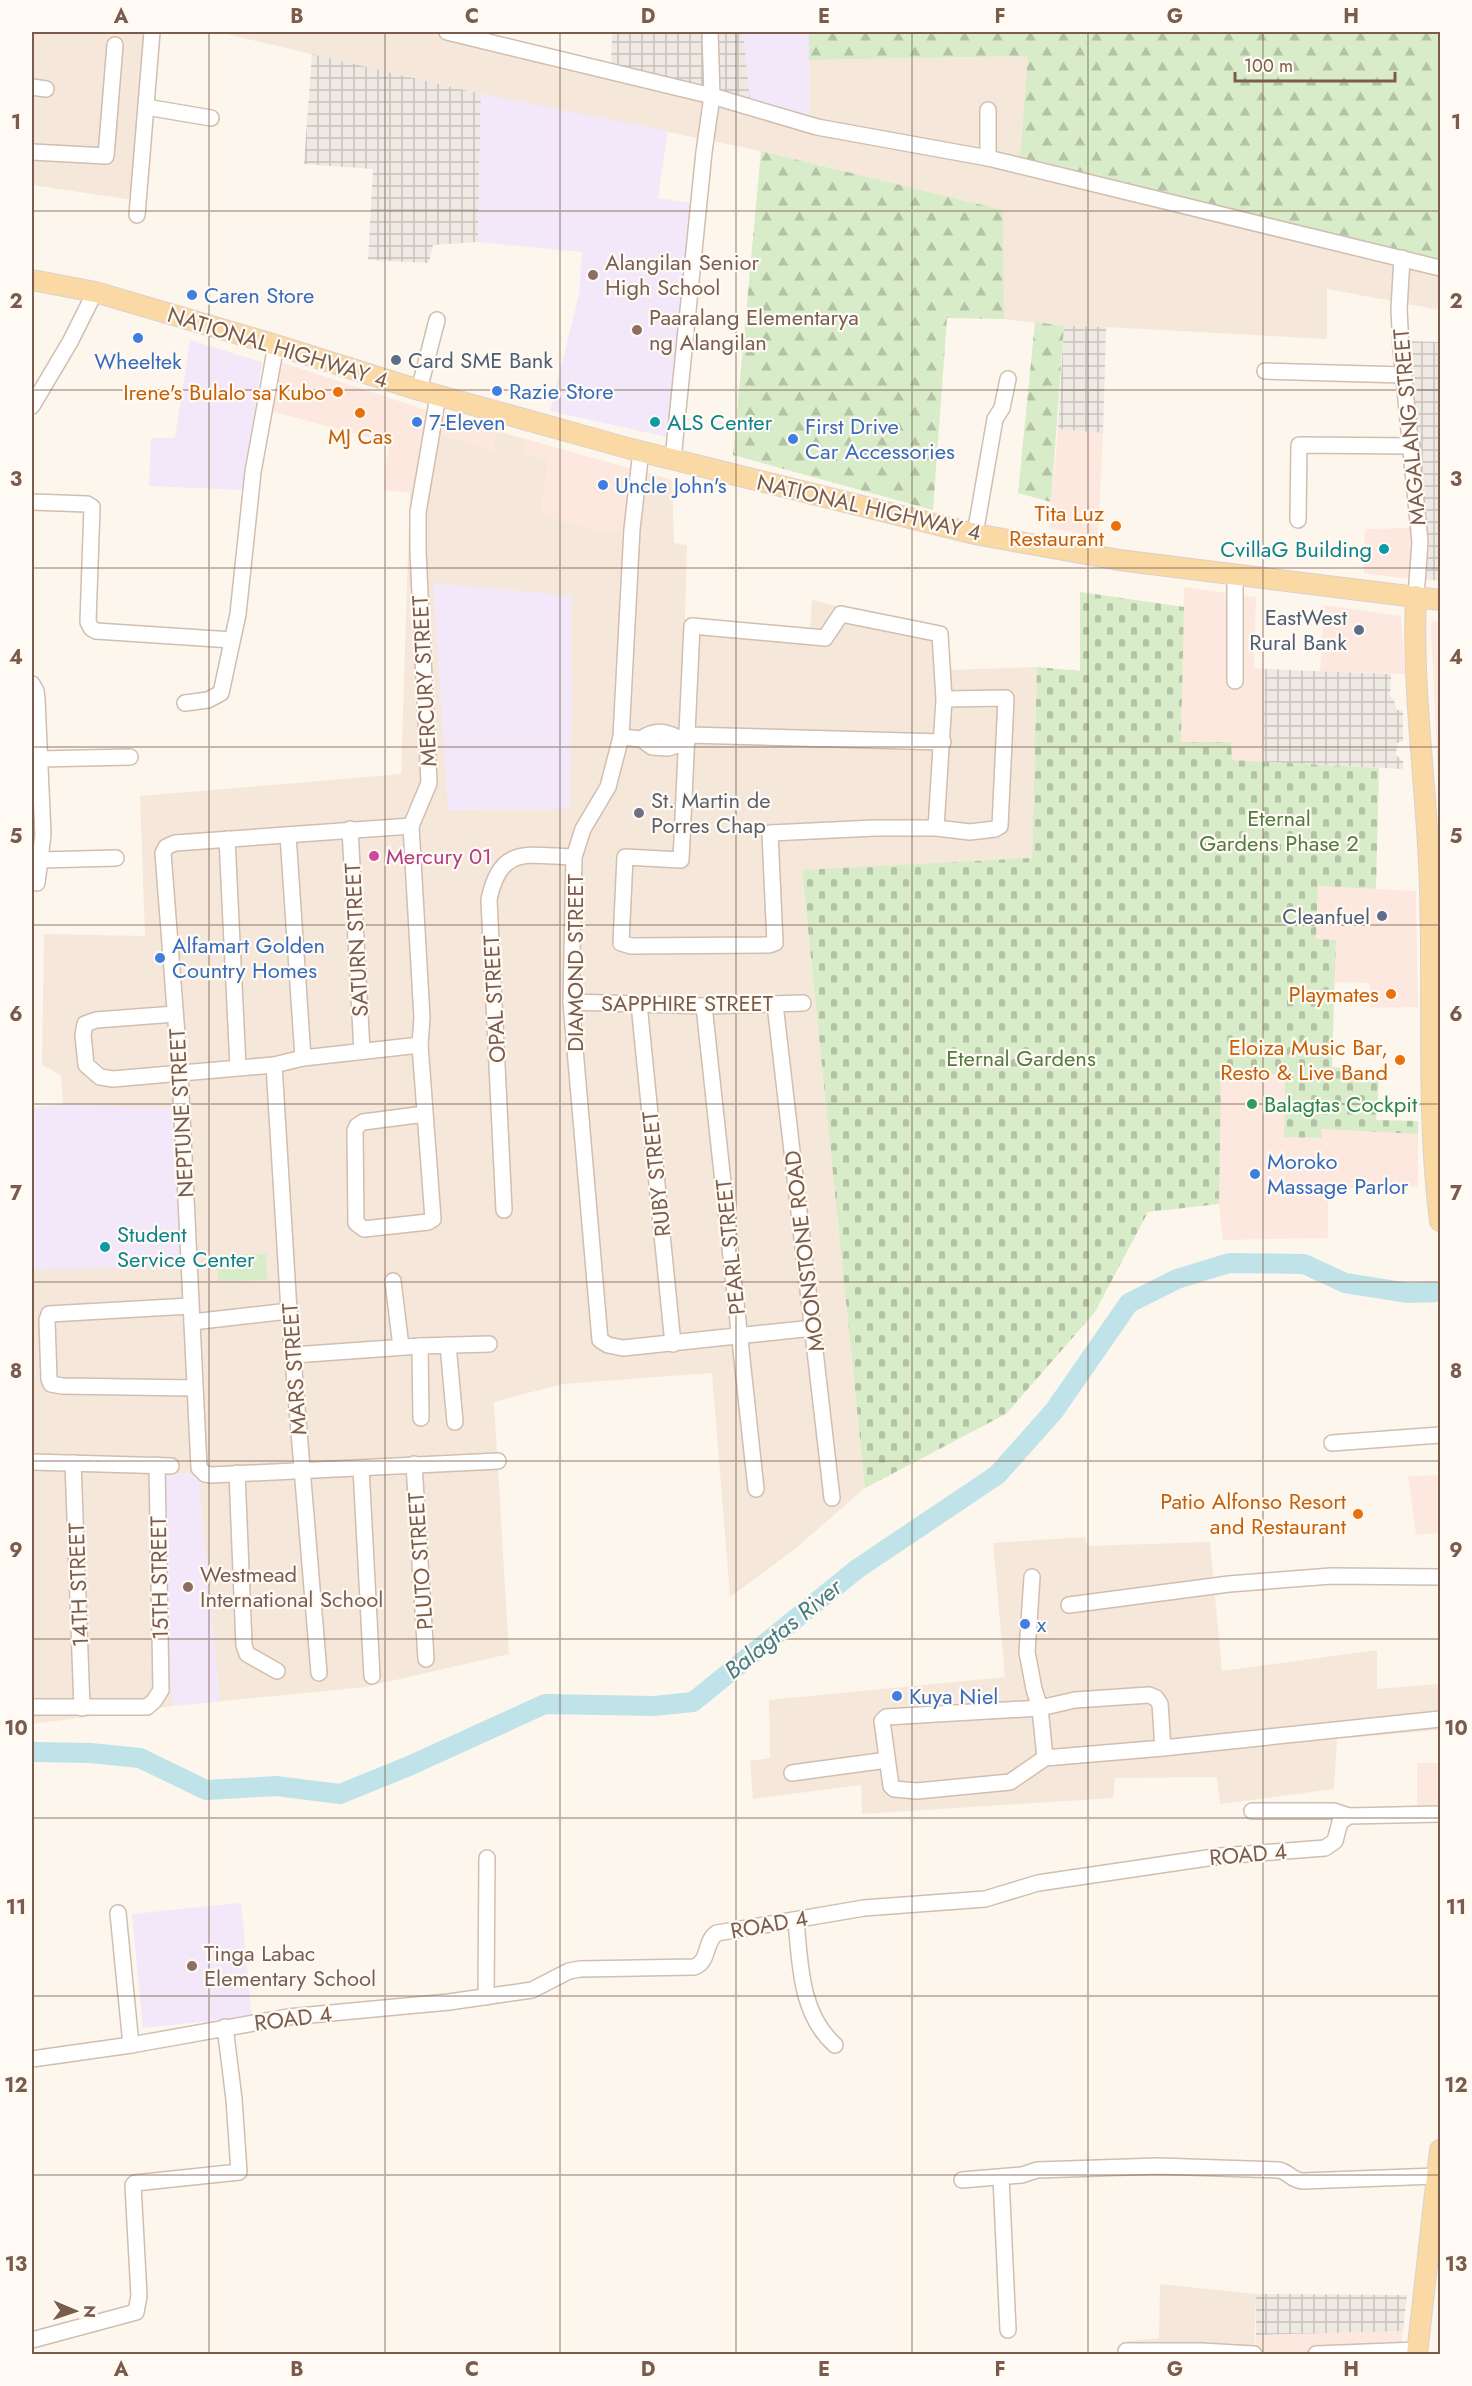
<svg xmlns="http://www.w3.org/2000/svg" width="1472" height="2386" font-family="Jost,sans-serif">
<defs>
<pattern id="industrial-grid" width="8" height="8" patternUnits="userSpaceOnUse" patternTransform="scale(1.5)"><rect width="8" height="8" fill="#efe9e4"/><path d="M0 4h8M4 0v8" fill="none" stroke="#c7c0bb"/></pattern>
<pattern id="forest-firs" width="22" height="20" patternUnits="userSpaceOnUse" patternTransform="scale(1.5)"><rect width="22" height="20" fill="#d8ecc9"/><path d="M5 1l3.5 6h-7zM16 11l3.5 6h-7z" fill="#b4c2a5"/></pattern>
<pattern id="cemetery-stones" width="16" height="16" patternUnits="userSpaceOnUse" patternTransform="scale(1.5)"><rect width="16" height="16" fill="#d8ecc9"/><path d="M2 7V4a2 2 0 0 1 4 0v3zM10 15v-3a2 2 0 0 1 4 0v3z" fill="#b4c2a5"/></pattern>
</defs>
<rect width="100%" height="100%" fill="#fdf6ec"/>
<g fill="#f5e8da">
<polygon points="32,32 148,32 133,200 32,185"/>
<polygon points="218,32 463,32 750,98 809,119 809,60 1028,56 1440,262 1440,310 1327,289 1327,339 1106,327 1064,326 1004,319 1003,210 761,151 481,94"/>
<polygon points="426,410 444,415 442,435 493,450 496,431 526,439 523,454 548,458 626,531 629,468 672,480 674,543 687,545 685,619 810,632 812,600 942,632 948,670 1037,667 1032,859 802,870 865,1488 796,1548 730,1597 712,1373 562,1384 494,1402 509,1654 365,1687 172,1706 32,1724 32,1108 63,1104 61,1075 42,1065 44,934 145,936 140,796 401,774 410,493"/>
<polygon points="1085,1537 1087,1546 1210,1542 1222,1671 1377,1650 1377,1689 1440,1684 1440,1730 1337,1739 1334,1789 1220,1804 1217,1777 1115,1778 1113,1798 862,1814 861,1785 753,1799 750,1761 770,1758 769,1700 1005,1677 993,1543"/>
<polygon points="1160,2284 1256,2294 1254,2354 1121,2354 1121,2342 1159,2338"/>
</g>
<g fill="#fde8e0">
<polygon points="278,361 426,410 410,493 383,490 389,443 271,411"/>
<polygon points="444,415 496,431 493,450 441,435"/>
<polygon points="1058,429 1103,433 1098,537 1049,528"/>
<polygon points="526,439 629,468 626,531 597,532 541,514 548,459 523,454"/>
<polygon points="1412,528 1411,579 1364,573 1365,529"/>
<polygon points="1184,587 1256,597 1254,668 1265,669 1263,762 1231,760 1231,742 1181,742"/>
<polygon points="1324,605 1401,616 1405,674 1320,671"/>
<polygon points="1432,621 1440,622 1440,819 1431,629"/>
<polygon points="1318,886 1416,891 1418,1007 1370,1008 1370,983 1334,982 1336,940 1316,940"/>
<polygon points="1220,1071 1285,1075 1284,1137 1321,1138 1321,1129 1418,1134 1418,1187 1328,1188 1328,1238 1223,1240 1219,1204"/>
<polygon points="1440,1475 1440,1533 1416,1535 1408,1476"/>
<polygon points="1417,1763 1440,1763 1440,1810 1417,1811"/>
<polygon points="1403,2331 1400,2354 1254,2354 1256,2335"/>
</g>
<g fill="url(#industrial-grid)">
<polygon points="612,32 743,32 750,98 611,67"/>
<polygon points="312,54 481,94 478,242 433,245 429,263 368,260 373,169 304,164"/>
<polygon points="1064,326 1106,327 1103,433 1058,429"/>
<polygon points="1405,341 1440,342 1440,581 1423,579"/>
<polygon points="1265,669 1391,674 1390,696 1394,700 1397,710 1403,711 1403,741 1397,743 1396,755 1403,761 1403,769 1263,762"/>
<polygon points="1256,2294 1407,2295 1403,2331 1256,2335"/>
</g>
<g fill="#f3e8fa">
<polygon points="743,32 809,32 810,119 750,98"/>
<polygon points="481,94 668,131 658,198 691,203 671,414 667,437 550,411 579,295 582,252 478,242"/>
<polygon points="190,340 262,362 243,490 149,486 151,438 175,438"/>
<polygon points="433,583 571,596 572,707 569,809 448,810"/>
<polygon points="63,1104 174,1108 180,1265 32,1270 32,1108"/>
<polygon points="162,1473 198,1473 220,1701 172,1706"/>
<polygon points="241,1903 252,2017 143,2028 132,1914"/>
</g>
<polygon fill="#d8ecc9" points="266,1254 267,1280 218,1281 218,1255"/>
<g fill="url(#forest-firs)">
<polygon points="809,32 1440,32 1440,262 1020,160 1028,56 809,60"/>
<polygon points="761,151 1003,210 1004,319 947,318 933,510 733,455"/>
<polygon points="1035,322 1064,326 1051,502 1018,493"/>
</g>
<polygon fill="url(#cemetery-stones)" points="1080,592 1184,607 1181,742 1231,742 1232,760 1379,768 1376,889 1318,886 1316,939 1336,940 1332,1067 1380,1071 1376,1120 1418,1121 1418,1134 1321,1129 1322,1138 1284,1137 1285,1075 1221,1071 1219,1204 1148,1212 1095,1312 1006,1414 865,1488 802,870 1032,858 1037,667 1080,671"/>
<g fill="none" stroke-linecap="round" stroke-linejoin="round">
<polyline stroke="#bfe3e8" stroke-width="20" points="32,1752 90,1753 140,1758 206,1790 276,1786 340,1794 409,1766 545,1704 654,1706 693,1702 857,1569 997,1475 1054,1411 1129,1303 1177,1279 1229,1263 1304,1264 1345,1283 1408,1293 1440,1292"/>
<g stroke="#d1beb0" stroke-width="18">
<g id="minor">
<polyline points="447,32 712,96 817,127 988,158 1440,268"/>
<polyline points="32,87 46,89"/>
<polyline points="146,107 211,118"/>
<polyline points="32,152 106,156 115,45"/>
<polyline points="988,158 988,110"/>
<polyline points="137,215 152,32"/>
<polyline points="1402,258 1399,309 1401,349 1420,542 1416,596"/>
<polyline points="1265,371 1404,375"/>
<polyline points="419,390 437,320"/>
<polyline points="32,406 70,342 95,292"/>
<polyline points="641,451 632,529 621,737 608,787 583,829 574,857 571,1002 600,1340 608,1345 623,1348 813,1328"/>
<polyline points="673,459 704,152 712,96 710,32"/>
<polyline points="32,502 87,504 92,507 88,622 91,628 96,631 232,640"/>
<polyline points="1298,520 1299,445 1412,446"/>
<polyline points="975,534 995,419 1002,408 1008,379"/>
<polyline points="1235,575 1235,681"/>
<polyline points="32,684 36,691 37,699 43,835 37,883"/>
<polyline points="185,703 208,700 221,693 238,614 253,472 276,345"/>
<polyline points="687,735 943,742"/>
<path d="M 621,737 L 641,739 L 652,747 L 668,748 L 687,742 C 670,733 658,727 641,739"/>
<polyline points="39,759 130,757"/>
<polyline points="411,826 175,843 166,847 163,853 180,1074 199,1468 205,1474 212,1475 498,1461"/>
<polyline points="936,828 944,699 940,634 841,614 825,638 692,626 681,860 625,857 621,943 631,946 769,945 775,943 770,833 875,828 936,828 970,832 995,829 1000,826 1006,698 944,699"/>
<polyline points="350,829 362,1051"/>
<polyline points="288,835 303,1058"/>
<polyline points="227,839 238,1067"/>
<polyline points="41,860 116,858"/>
<polyline points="571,1002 704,1006 803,1003"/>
<polyline points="639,1004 673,1344"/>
<polyline points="775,1004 832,1498"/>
<polyline points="704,1006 756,1489"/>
<polyline points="175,1014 96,1020 85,1024 83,1035 86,1065 100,1077 113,1079 274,1065 303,1058 420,1045 422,1018 411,826 429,783 418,551 418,512 438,396"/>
<polyline points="420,1045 433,1219 428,1222 364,1229 356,1223 355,1131 357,1126 363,1122 425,1114"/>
<polyline points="274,1065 289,1311 319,1673"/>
<path d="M 504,1210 L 489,900 C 500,844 528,856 574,857"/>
<polyline points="393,1281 401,1347"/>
<polyline points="190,1306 49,1314 47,1320 49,1379 51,1384 62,1386 193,1388"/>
<polyline points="192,1322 289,1311"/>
<polyline points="448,1345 455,1422"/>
<polyline points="420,1346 421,1418"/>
<polyline points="293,1355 420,1346 489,1344"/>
<polyline points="1332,1443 1440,1435"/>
<polyline points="32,1462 171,1466"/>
<polyline points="73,1463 82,1708"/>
<polyline points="414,1464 426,1659"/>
<polyline points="361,1468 372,1676"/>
<polyline points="237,1473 244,1645 247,1654 277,1671"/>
<polyline points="1032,1577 1027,1652 1034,1689 1040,1708 1045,1758"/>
<polyline points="1069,1605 1229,1584 1331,1576 1440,1577"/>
<polyline points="32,1707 147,1707 154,1701 161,1690 157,1465"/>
<polyline points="1163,1748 1160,1704 1156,1698 1149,1695 1075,1700 1040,1708 886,1717 882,1721 891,1786 894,1789 917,1791 1010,1782 1045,1758 1163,1748 1440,1719"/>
<polyline points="792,1773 887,1760"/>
<polyline points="1252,1811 1334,1811 1349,1816"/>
<polyline points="118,1913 131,2045"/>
<path d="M 796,1920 C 800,1963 800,2014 835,2045"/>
<polyline points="486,1997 487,1858"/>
<path d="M 32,2059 L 131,2045 L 288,2017 L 449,2002 L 532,1990 L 569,1971 L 580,1969 L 694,1967 C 710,1962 704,1941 717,1933 L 864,1908 L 985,1899 L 1038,1883 L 1221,1856 L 1325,1848 L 1335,1841 L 1340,1822 L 1349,1816 L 1440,1814"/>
<polyline points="1001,2177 1008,2330"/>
<path d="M 962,2180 L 1022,2175 L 1037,2170 L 1158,2166 L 1279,2170 C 1289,2172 1291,2180 1303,2181 L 1436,2176"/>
<polyline points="32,2340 136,2312 139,2296 133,2185 135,2183 239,2172 234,2099 225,2027"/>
<polyline points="1126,2351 1201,2351 1254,2354"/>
<polyline points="1316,2354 1417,2350"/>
</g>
</g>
<g stroke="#dad1cd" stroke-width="22">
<g id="major">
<polyline points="32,280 95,292 276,345 419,390 631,449 975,534 1119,560 1440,600"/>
<path d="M 1416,596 C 1412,685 1425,775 1429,863 C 1435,983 1425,1103 1440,1221"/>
<polyline points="1417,2354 1440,2150"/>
</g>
</g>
<use href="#minor" stroke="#fff" stroke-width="15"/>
<use href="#major" stroke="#fbd9a5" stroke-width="20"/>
</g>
<path fill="none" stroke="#7a5c4d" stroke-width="1.5" stroke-opacity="0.55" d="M 209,32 L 209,2354M 385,32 L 385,2354M 560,32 L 560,2354M 736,32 L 736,2354M 912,32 L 912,2354M 1088,32 L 1088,2354M 1263,32 L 1263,2354M 32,211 L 1440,211M 32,390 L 1440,390M 32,568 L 1440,568M 32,747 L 1440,747M 32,925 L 1440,925M 32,1104 L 1440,1104M 32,1282 L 1440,1282M 32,1461 L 1440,1461M 32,1639 L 1440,1639M 32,1818 L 1440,1818M 32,1996 L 1440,1996M 32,2175 L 1440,2175"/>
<g fill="#8d6e63" stroke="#fffaf3" stroke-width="2">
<circle cx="593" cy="275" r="6"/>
<circle cx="637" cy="330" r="6"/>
<circle cx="188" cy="1587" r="6"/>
<circle cx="192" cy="1966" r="6"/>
</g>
<g fill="#3f7fe0" stroke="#fffaf3" stroke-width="2">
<circle cx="192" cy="295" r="6"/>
<circle cx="138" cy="338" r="6"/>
<circle cx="497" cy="391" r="6"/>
<circle cx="417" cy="422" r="6"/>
<circle cx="793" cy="439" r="6"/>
<circle cx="603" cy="485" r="6"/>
<circle cx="160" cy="958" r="6"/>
<circle cx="1255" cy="1174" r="6"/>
<circle cx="1025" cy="1624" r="6"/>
<circle cx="897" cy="1696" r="6"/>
</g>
<g fill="#5c6f8a" stroke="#fffaf3" stroke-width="2">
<circle cx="396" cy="360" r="6"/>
<circle cx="1359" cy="630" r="6"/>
<circle cx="1382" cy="916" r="6"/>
</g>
<g fill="#e8710a" stroke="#fffaf3" stroke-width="2">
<circle cx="338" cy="392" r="6"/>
<circle cx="360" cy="413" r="6"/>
<circle cx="1116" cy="526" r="6"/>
<circle cx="1391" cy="994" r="6"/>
<circle cx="1400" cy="1060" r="6"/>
<circle cx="1358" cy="1514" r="6"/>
</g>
<g fill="#0f9aa8" stroke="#fffaf3" stroke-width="2">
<circle cx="655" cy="422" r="6"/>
<circle cx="1384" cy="549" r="6"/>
<circle cx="105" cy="1247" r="6"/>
</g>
<circle fill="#6b7280" stroke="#fffaf3" stroke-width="2" cx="639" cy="813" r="6"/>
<circle fill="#d1479c" stroke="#fffaf3" stroke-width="2" cx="374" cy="856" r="6"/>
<circle fill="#2e9e5b" stroke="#fffaf3" stroke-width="2" cx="1252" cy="1104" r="6"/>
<g text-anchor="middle" stroke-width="4.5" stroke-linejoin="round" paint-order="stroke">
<g font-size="22" fill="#785e54" stroke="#fffaf3" text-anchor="start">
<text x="605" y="270">Alangilan Senior<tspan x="605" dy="25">High School</tspan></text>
<text x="649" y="325">Paaralang Elementarya<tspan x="649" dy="25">ng Alangilan</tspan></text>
<text x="200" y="1582">Westmead<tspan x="200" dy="25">International School</tspan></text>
<text x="204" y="1961">Tinga Labac<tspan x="204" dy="25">Elementary School</tspan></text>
</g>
<g font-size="22" fill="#366cbe" stroke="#fffaf3" text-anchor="start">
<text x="204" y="303">Caren Store</text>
<text x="138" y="369" text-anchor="middle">Wheeltek</text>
<text x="509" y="399">Razie Store</text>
<text x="429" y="430">7-Eleven</text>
<text x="805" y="434">First Drive<tspan x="805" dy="25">Car Accessories</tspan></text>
<text x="615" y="493">Uncle John's</text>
<text x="172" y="953">Alfamart Golden<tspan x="172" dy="25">Country Homes</tspan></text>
<text x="1267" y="1169">Moroko<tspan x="1267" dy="25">Massage Parlor</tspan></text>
<text x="1037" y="1632">x</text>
<text x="909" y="1704">Kuya Niel</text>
</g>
<g font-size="22" fill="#7a5c4d" stroke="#fffaf3">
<text transform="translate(278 347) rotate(17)" y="8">NATIONAL HIGHWAY 4</text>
<text transform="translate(1409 427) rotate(-95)" y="8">MAGALANG STREET</text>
<text transform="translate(869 507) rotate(13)" y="8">NATIONAL HIGHWAY 4</text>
<text transform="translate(424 681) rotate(-93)" y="8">MERCURY STREET</text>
<text transform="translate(356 940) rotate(-93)" y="8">SATURN STREET</text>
<text transform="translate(575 963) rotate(-90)" y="8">DIAMOND STREET</text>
<text transform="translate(494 999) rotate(-93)" y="8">OPAL STREET</text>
<text x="687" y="1011">SAPPHIRE STREET</text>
<text transform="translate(181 1113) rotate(-93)" y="8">NEPTUNE STREET</text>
<text transform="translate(656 1174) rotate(-96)" y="8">RUBY STREET</text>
<text transform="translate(730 1247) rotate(-96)" y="8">PEARL STREET</text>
<text transform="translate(804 1251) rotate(-97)" y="8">MOONSTONE ROAD</text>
<text transform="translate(294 1369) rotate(-94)" y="8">MARS STREET</text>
<text transform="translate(420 1561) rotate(-94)" y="8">PLUTO STREET</text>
<text transform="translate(159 1578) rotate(-91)" y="8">15TH STREET</text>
<text transform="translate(78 1585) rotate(-92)" y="8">14TH STREET</text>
<text transform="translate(1248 1854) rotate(-5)" y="8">ROAD 4</text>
<text transform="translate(769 1924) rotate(-10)" y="8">ROAD 4</text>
<text transform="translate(293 2018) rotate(-7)" y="8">ROAD 4</text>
</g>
<g font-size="22" fill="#4e5e75" stroke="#fffaf3" text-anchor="end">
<text x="408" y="368" text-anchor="start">Card SME Bank</text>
<text x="1347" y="625">EastWest<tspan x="1347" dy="25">Rural Bank</tspan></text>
<text x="1370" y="924">Cleanfuel</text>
</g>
<g font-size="22" fill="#c56008" stroke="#fffaf3" text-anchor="end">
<text x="326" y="400">Irene's Bulalo sa Kubo</text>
<text x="360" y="444" text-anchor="middle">MJ Cas</text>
<text x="1104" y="521">Tita Luz<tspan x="1104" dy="25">Restaurant</tspan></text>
<text x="1379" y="1002">Playmates</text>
<text x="1388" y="1055">Eloiza Music Bar,<tspan x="1388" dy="25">Resto &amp; Live Band</tspan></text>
<text x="1346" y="1509">Patio Alfonso Resort<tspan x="1346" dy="25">and Restaurant</tspan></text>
</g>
<g font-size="22" fill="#0d838f" stroke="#fffaf3" text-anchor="start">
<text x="667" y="430">ALS Center</text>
<text x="1372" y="557" text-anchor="end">CvillaG Building</text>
<text x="117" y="1242">Student<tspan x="117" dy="25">Service Center</tspan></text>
</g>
<g font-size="22" fill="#5b616d" stroke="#fffaf3" text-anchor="start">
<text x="651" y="808">St. Martin de<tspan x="651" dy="25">Porres Chap</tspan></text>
</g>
<g font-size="22" fill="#537a41" stroke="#fffaf3">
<text x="1279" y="826">Eternal<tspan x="1279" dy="25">Gardens Phase 2</tspan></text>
<text x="1021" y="1066">Eternal Gardens</text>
</g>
<g font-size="22" fill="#b23c85" stroke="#fffaf3" text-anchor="start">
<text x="386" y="864">Mercury 01</text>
</g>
<g font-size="22" fill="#27864d" stroke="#fffaf3" text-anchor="start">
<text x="1264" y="1112">Balagtas Cockpit</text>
</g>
<g font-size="24" font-style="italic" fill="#437c86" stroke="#fffaf3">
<text transform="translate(783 1629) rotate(-39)" y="8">Balagtas River</text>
</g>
</g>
<rect width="1472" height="2386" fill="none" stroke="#fffaf3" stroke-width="66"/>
<g transform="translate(75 2311) rotate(92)" stroke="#fffaf3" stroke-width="4.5" paint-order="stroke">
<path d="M0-4.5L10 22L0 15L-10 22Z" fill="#7a5c4d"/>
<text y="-9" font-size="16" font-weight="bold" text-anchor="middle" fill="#7a5c4d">N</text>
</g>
<path d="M1235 72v9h160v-9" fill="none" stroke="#7a5c4d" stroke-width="3"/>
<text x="1244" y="72" font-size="18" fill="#7a5c4d" stroke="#fffaf3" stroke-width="4.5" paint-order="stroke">100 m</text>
<rect x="33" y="33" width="1406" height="2320" fill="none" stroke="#7a5c4d" stroke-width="2"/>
<g font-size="20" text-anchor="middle" font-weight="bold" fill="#7a5c4d">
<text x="121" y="23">A</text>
<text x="297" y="23">B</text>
<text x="472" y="23">C</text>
<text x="648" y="23">D</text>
<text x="824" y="23">E</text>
<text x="1000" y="23">F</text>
<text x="1175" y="23">G</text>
<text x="1351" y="23">H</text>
<text x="16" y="129">1</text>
<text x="1456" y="129">1</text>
<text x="16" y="308">2</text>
<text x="1456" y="308">2</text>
<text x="16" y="486">3</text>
<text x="1456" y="486">3</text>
<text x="16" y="664">4</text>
<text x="1456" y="664">4</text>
<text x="16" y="843">5</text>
<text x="1456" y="843">5</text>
<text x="16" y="1021">6</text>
<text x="1456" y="1021">6</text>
<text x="16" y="1200">7</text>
<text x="1456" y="1200">7</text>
<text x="16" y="1378">8</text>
<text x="1456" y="1378">8</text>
<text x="16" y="1557">9</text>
<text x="1456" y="1557">9</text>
<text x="16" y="1735">10</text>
<text x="1456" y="1735">10</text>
<text x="16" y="1914">11</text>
<text x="1456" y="1914">11</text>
<text x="16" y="2092">12</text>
<text x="1456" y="2092">12</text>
<text x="16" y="2271">13</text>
<text x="1456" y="2271">13</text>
<text x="121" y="2376">A</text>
<text x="297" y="2376">B</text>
<text x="472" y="2376">C</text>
<text x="648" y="2376">D</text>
<text x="824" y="2376">E</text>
<text x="1000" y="2376">F</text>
<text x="1175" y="2376">G</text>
<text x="1351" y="2376">H</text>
</g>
</svg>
